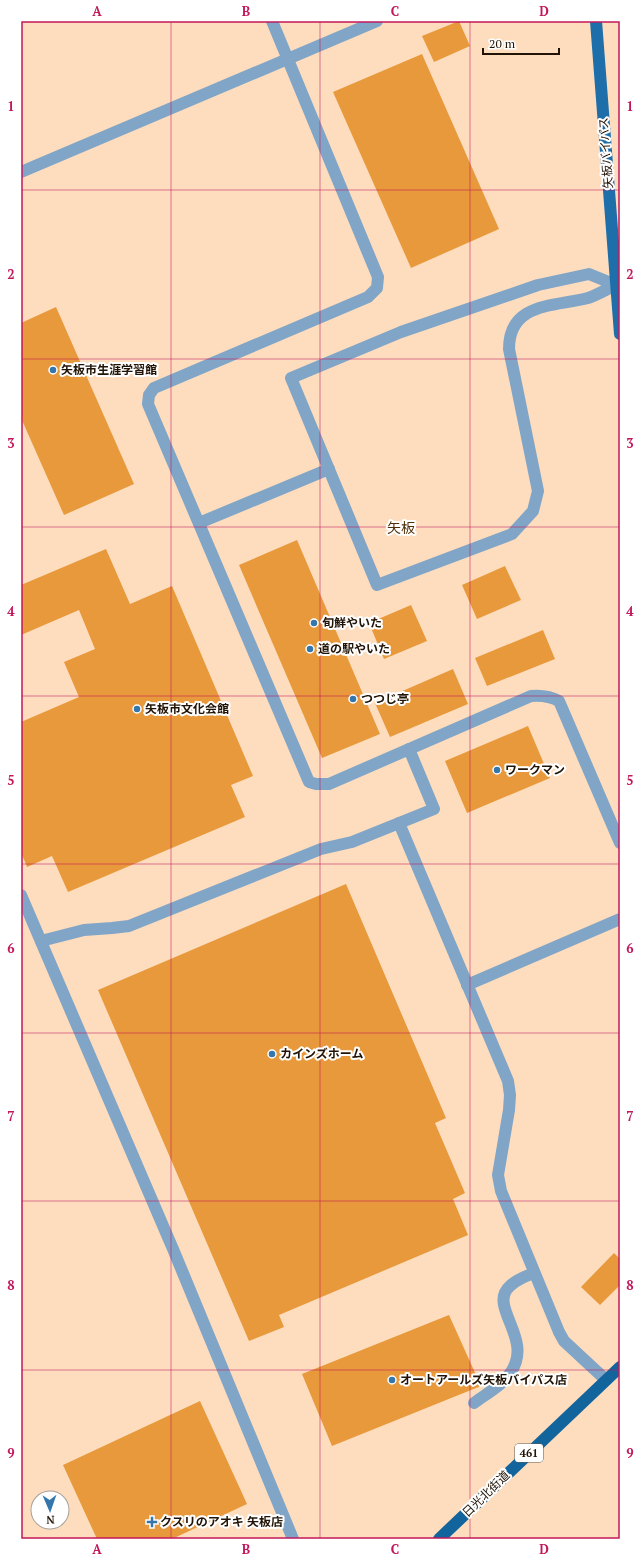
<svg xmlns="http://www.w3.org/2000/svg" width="641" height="1560" font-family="'PT Serif','Noto Sans JP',serif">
<rect width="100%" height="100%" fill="#fdddbe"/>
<g fill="#e8993b">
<polygon points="459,21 470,46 434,62 422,36"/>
<polygon points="422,54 499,229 411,268 333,92"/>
<polygon points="56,307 134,484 64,515 21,418 21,323"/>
<polygon points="297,540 380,734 322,758 239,565"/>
<polygon points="106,549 130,604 172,586 253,776 231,785 245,817 68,892 52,856 27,867 21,852 21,722 79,697 64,662 95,649 79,610 21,635 21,585"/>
<polygon points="505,566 521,600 477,619 462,585"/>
<polygon points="411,605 427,641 384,659 369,623"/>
<polygon points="543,630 555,659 487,686 475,658"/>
<polygon points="453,669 468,704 390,737 375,703"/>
<polygon points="528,726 550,778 467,813 445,761"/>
<polygon points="346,884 446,1118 435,1123 465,1193 453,1199 468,1235 279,1315 284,1327 249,1341 98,990"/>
<polygon points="614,1253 620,1259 620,1285 600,1305 581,1287"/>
<polygon points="449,1315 481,1386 332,1446 302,1374"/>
<polygon points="200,1401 247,1504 172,1539 97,1539 63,1465"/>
</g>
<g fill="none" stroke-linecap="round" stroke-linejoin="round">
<g stroke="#80a5c7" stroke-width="12">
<path d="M 589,274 L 616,285 C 607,289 597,295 588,298 C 554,307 509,302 509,349 L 538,491 L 533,511 L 512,534 L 377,585 L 291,378 L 401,332 L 538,285 Z"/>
<polyline points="199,523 329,469"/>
<polyline points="399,823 508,1081 510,1095 509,1110 498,1175 501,1191 559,1332 564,1341 606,1380"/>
<polyline points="41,941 84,930 112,928 129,926 321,849 352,842 434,809 409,749"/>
<polyline points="467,985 620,919"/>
<path d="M 474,1403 C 486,1394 503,1385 511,1372 C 534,1338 487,1306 510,1286 C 516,1280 526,1276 534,1273"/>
</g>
<g stroke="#80a5c7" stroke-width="12">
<path d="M 272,21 L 378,277 L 377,288 L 368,297 L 154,388 L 149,395 L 148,404 L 309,782 L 316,784 L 329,784 L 531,696 C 542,695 550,696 559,701 L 620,843"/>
<polyline points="21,172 377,21"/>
<polyline points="21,895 173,1249 293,1539"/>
</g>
<polyline stroke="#1e6eaa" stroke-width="12" points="596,21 620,334"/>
<polyline stroke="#12649d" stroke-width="12" points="439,1539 620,1367"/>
</g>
<path fill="none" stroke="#c2185b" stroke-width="1" stroke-opacity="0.55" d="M 171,21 L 171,1539M 320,21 L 320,1539M 470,21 L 470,1539M 21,190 L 620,190M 21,359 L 620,359M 21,527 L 620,527M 21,696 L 620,696M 21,864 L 620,864M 21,1033 L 620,1033M 21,1201 L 620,1201M 21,1370 L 620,1370"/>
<g fill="#3577ad" stroke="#fff" stroke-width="1.5">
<circle cx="53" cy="370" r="4"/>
<circle cx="314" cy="623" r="4"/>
<circle cx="310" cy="649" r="4"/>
<circle cx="353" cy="699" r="4"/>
<circle cx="137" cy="709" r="4"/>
<circle cx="497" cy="770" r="4"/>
<circle cx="272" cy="1054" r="4"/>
<circle cx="392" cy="1380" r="4"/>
<path d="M150 1516h4v4h4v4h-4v4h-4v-4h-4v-4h4z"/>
</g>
<g text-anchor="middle" stroke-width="4" stroke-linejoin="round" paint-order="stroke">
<rect fill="#fff" stroke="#645a50" stroke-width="1" x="515" y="1444" width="28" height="18" rx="3"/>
<g font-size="11" font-weight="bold" fill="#211305">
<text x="529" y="1457">461</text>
</g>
<g font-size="12" fill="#211305" stroke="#fff">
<text transform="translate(606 153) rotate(-94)" y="4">矢板バイパス</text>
<text transform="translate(486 1494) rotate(-44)" y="4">日光北街道</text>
</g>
<g font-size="12" font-weight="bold" fill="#211305" stroke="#fff" text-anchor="start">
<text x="61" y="374">矢板市生涯学習館</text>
<text x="322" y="627">旬鮮やいた</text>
<text x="318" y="653">道の駅やいた</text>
<text x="361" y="703">つつじ亭</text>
<text x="145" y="713">矢板市文化会館</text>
<text x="505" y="774">ワークマン</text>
<text x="280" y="1058">カインズホーム</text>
<text x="400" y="1384">オートアールズ矢板バイパス店</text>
<text x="160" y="1526">クスリのアオキ 矢板店</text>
</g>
<g font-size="14" fill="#4f3009" stroke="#fff">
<text x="401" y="533">矢板</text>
</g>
</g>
<rect width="641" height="1560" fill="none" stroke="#ffffff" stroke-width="44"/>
<g transform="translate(50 1510) rotate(178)"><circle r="19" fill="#ffffff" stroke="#a6a19b"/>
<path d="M0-3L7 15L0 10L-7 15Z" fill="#3577ad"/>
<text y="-6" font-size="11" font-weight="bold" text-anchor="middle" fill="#211305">N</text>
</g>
<path d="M483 48v6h76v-6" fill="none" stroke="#211305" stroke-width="2"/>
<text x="489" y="48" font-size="12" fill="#211305" stroke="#ffffff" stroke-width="3" paint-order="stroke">20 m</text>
<rect x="22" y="22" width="597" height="1516" fill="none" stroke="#c2185b" stroke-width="1.5"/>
<g font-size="13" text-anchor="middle" font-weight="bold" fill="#c2185b">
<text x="97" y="16">A</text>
<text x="246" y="16">B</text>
<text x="395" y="16">C</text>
<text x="544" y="16">D</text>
<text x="11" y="111">1</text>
<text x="630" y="111">1</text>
<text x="11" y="279">2</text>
<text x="630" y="279">2</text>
<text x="11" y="448">3</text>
<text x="630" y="448">3</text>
<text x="11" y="616">4</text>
<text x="630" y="616">4</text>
<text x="11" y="785">5</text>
<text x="630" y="785">5</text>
<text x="11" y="953">6</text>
<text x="630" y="953">6</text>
<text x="11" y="1121">7</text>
<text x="630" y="1121">7</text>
<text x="11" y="1290">8</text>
<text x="630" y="1290">8</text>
<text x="11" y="1458">9</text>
<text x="630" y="1458">9</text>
<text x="97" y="1554">A</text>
<text x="246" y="1554">B</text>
<text x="395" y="1554">C</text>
<text x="544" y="1554">D</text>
</g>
</svg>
